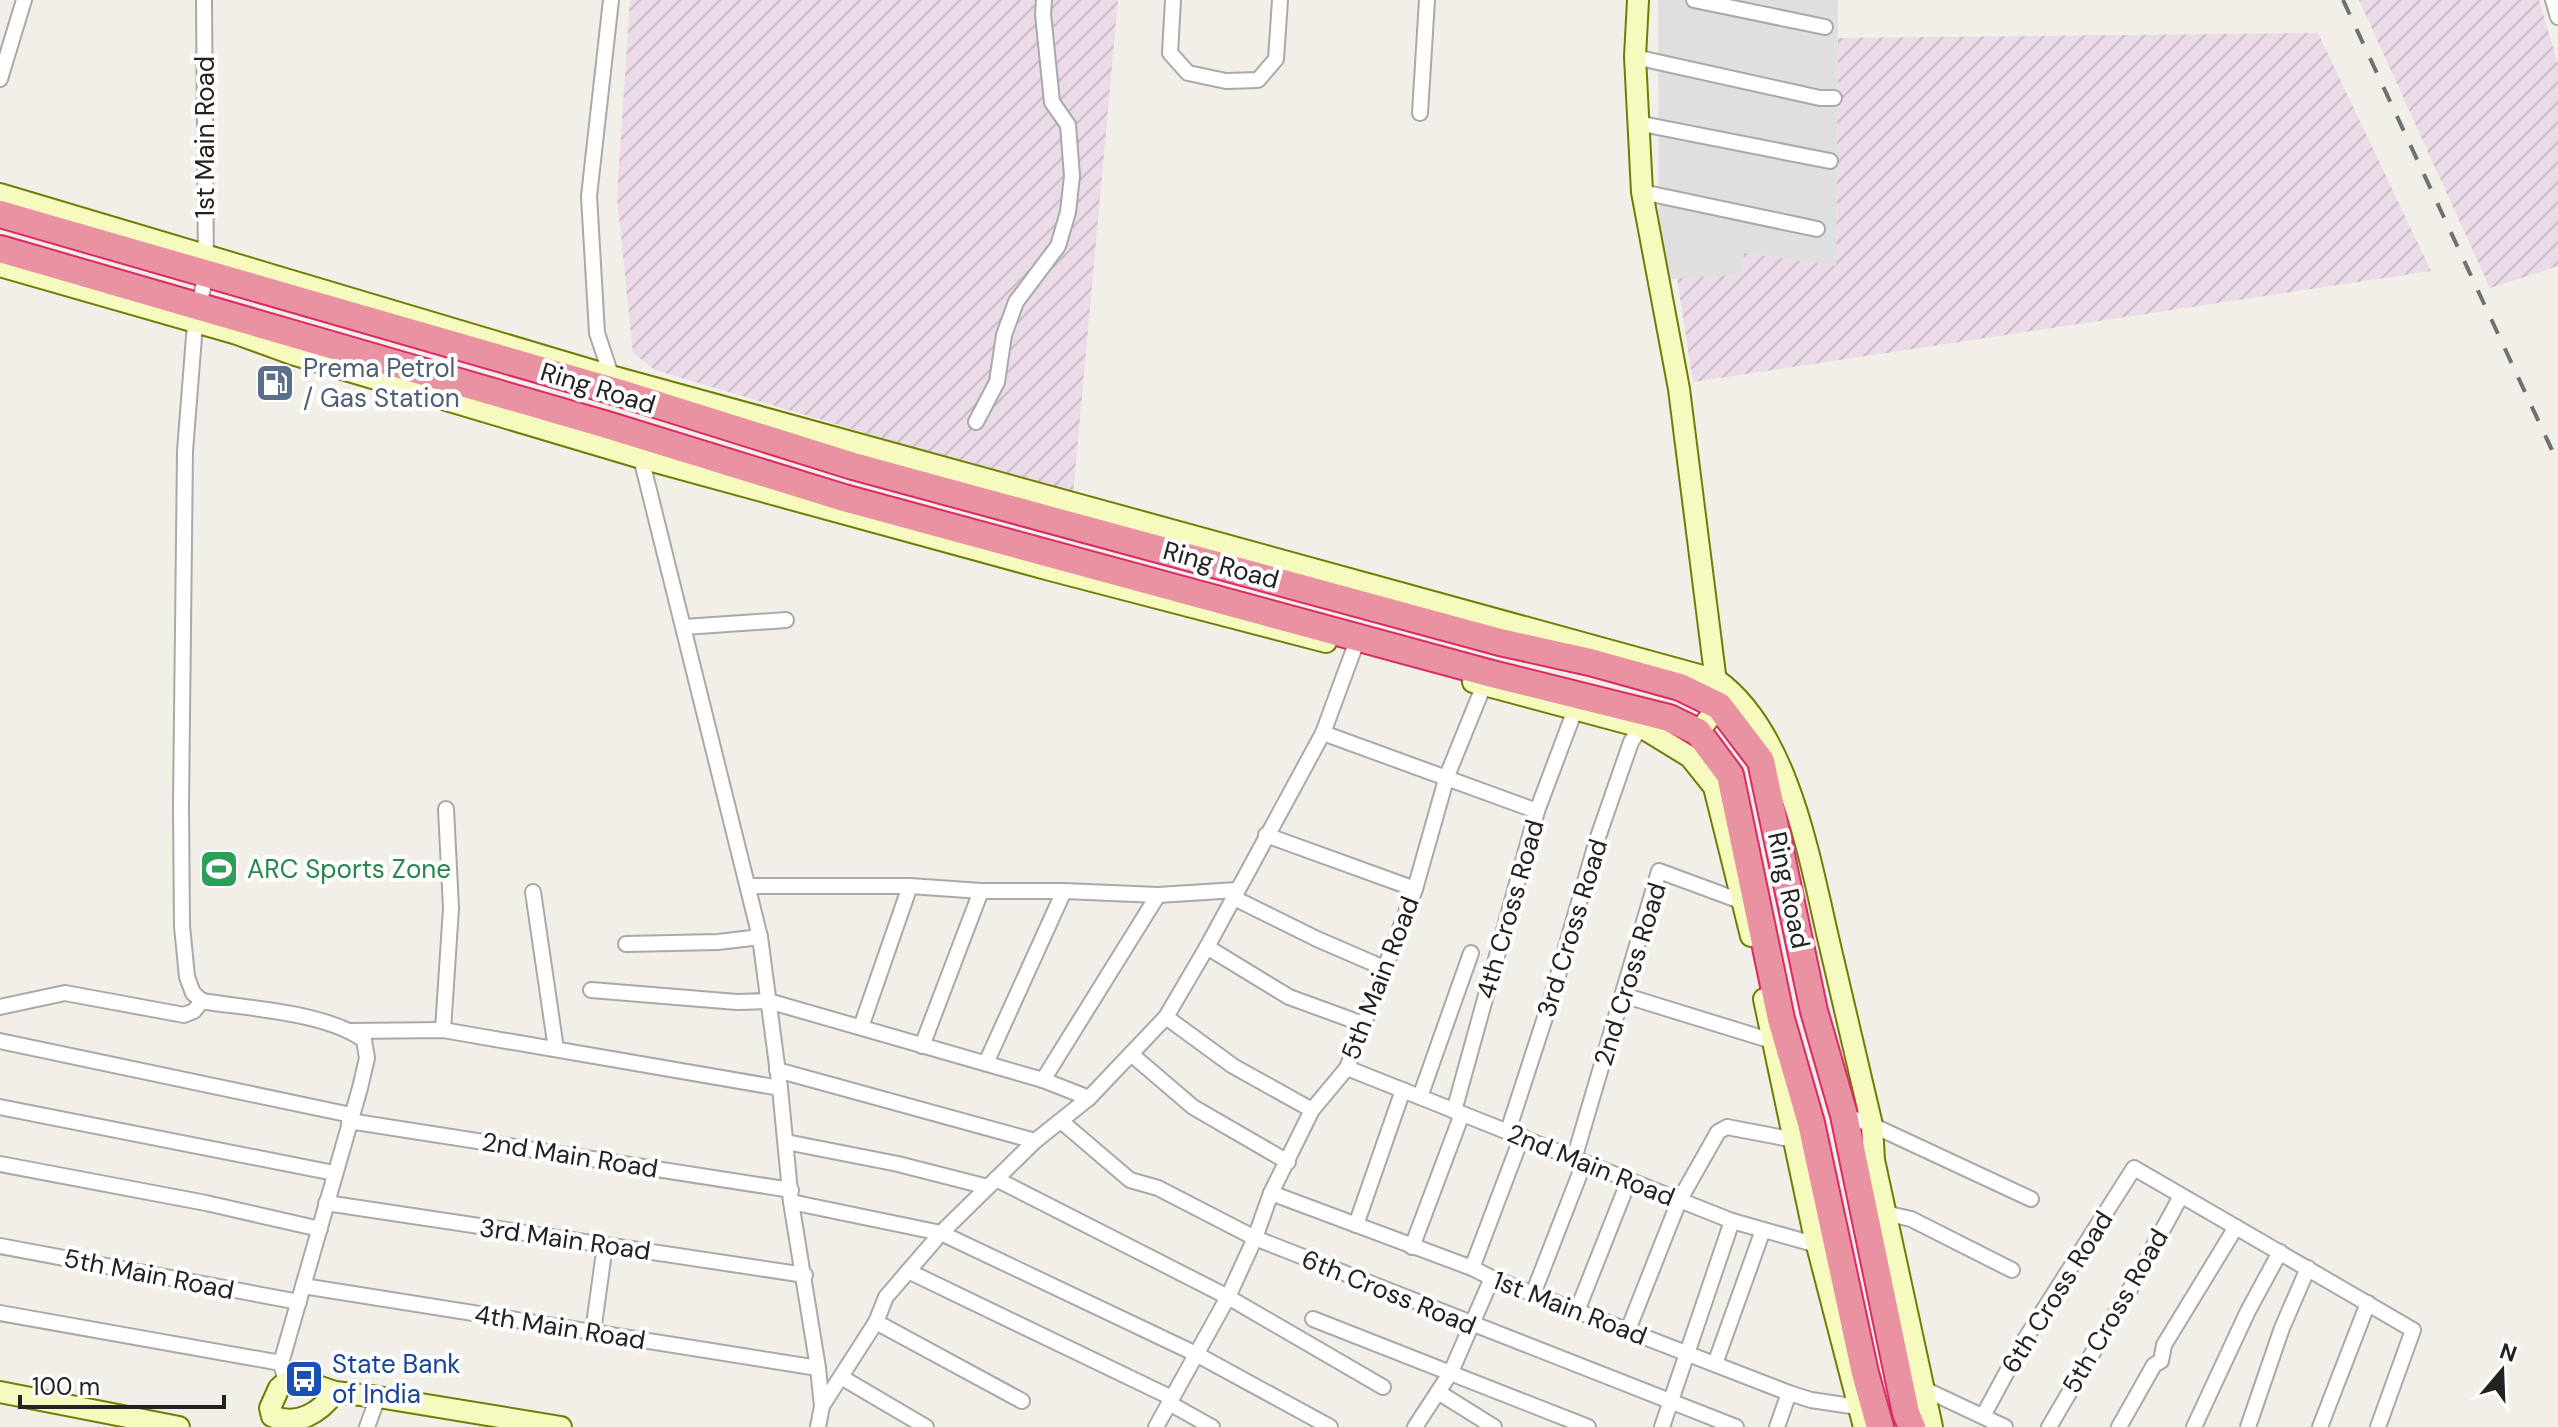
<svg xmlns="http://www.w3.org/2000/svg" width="2558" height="1427" font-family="'DM Sans',sans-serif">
<defs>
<pattern id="industrial-furrows" width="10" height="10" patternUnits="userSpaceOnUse" patternTransform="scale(2)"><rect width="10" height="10" fill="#ebdbe8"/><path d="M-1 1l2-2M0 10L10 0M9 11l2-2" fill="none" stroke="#c9bcc7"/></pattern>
</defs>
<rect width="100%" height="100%" fill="#f2efe9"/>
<polygon fill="#e0dfdf" points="1658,0 1838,0 1836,266 1744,253 1742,275 1659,280"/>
<g fill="url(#industrial-furrows)">
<polygon points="630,0 1118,0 1073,495 655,370 633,353 617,196"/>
<polygon points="2359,0 2539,0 2558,64 2558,266 2490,288"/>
<polygon points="2318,33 2431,271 1693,382 1677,278 1742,275 1744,253 1836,266 1838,38"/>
</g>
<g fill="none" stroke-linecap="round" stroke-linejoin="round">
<g stroke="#a9a9a9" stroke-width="18">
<g id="street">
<polyline points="611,0 589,196 597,333 613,381"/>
<polyline points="1173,0 1170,53 1188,73 1226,81 1258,80 1276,59 1280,0"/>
<polyline points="1694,0 1825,27"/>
<polyline points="2553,0 2558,17"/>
<polyline points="1635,57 1820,98 1834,98"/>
<polyline points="0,79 24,0"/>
<polyline points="1420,113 1427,0"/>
<polyline points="1637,123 1830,161"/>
<polyline points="1642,192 1817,229"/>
<polyline points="976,422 997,382 1004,335 1016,302 1058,246 1068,212 1072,176 1068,125 1052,102 1043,14 1044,0"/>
<polyline points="637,452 641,458 760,937 780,1088 791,1202 818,1368 822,1406 818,1427"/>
<polyline points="684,627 786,620"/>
<polyline points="1323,733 1537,811"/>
<polyline points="1266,835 1415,889"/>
<polyline points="750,886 910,886 981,891 1064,891 1158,895 1237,890"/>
<polyline points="533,892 556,1049"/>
<polyline points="1234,898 1317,939 1384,968"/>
<polyline points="626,944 718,942 760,937"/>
<polyline points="1207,947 1289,997 1363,1024"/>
<polyline points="591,990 737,1002 768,1001 1043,1080 1089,1098"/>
<polyline points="1623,995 1772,1041"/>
<polyline points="202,1001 193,993 187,977 182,926 181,806 185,451 195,324 206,274 204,0"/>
<path d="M 0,1007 L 65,993 L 184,1015 L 194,1011 L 202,1001 C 250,1009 325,1012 364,1040 L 367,1058 L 360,1088 L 281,1363 L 286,1382"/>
<polyline points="1166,1017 1233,1066 1312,1110"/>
<polyline points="861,1027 910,886"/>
<polyline points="443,1030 451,908 446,809"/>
<polyline points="351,1031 443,1030 780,1088"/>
<polyline points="0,1041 351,1115"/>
<polyline points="922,1046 981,891"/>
<polyline points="1131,1054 1193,1107 1288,1162"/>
<polyline points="986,1063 1064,891"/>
<polyline points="1347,1068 1732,1221 1821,1246"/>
<polyline points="777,1070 1035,1141"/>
<polyline points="1043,1080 1158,895"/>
<polyline points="1420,1097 1471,953"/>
<polyline points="0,1107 334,1173"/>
<polyline points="1454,1111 1537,811 1575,710"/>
<polyline points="1844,1115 1872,1125 2031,1199"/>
<polyline points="349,1121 791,1190"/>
<polyline points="1062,1122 1130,1180 1158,1188 1255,1238 1736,1427"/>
<polyline points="1508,1131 1552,996 1597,840 1631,742 1641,727"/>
<polyline points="786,1142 898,1164 988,1187"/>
<polyline points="1574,1159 1659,871 1743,902"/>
<polyline points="0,1164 206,1203 320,1229"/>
<polyline points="996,1179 1228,1297 1383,1387"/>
<polyline points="1271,1193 1472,1268 1492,1278 1789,1393 1811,1400 1858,1407 1863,1406"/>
<polyline points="791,1202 941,1233 1196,1354 1330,1427"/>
<polyline points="326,1203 805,1275"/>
<polyline points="1885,1213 1911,1219 2012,1270"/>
<polyline points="1356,1225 1403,1090"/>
<polyline points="0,1246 299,1302"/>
<polyline points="1412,1247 1462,1114"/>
<polyline points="1472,1268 1522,1136"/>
<polyline points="908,1271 1172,1398"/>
<polyline points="303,1286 818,1368"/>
<polyline points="1533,1294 1584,1163"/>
<polyline points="1577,1311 1629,1180"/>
<polyline points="0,1313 281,1363"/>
<polyline points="1313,1319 1588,1427"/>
<polyline points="876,1322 1022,1401"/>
<polyline points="1628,1330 1679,1201 1718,1132 1727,1127 1795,1140"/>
<polyline points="593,1332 605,1245"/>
<polyline points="1715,1364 1763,1230"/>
<polyline points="841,1377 926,1427"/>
<polyline points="1920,1387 2005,1427"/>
<polyline points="1438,1392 1494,1427"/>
<polyline points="1169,1403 1212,1427"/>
<polyline points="822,1406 876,1322 886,1297 941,1233 1035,1141 1089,1098 1166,1017 1207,947 1323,733 1354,649"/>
<polyline points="1983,1416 2022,1344 2134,1168 2413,1330 2378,1427"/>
<polyline points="367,1427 378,1397"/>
<polyline points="1156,1427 1228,1297 1255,1238 1271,1193 1312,1110 1347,1068 1415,889 1447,776 1484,685"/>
<polyline points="1415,1427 1451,1372 1492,1278"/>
<polyline points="1662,1427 1732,1221"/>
<polyline points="1777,1427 1789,1393"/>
<polyline points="2049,1427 2132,1286 2181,1196"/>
<polyline points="2119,1427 2154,1365 2161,1361 2164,1345 2236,1227"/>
<polyline points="2194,1427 2248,1311 2280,1252"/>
<polyline points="2248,1427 2282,1328 2308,1268"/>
<polyline points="2320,1427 2368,1303"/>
</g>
</g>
<g stroke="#707d05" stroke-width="24">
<g id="secondary">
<polyline points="1638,0 1635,57 1642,192 1679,389 1719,706 1698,732"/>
<path d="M 0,194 L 611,376 L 1717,680 C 1790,733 1810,862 1830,946 C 1844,1005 1858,1065 1872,1125 L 1874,1160 L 1932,1427"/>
<polyline points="0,266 237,334 295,355 641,458 1050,570 1326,642"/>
<polyline points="1473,682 1641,727 1690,757 1714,787 1751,936"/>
<polyline points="1764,999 1813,1230 1864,1427"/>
<polyline points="0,1392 179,1427"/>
<path d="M 335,1392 C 320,1413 297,1427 272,1416 L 270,1408 L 279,1388 L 286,1382 L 306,1382 L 335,1392 L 378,1397 L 561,1427"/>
</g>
</g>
<g stroke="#dc2a67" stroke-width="30">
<g id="highway">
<polyline points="0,214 617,392 853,466 1500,642 1590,662 1680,687 1719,706 1761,761 1814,1011 1844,1115 1906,1413 1912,1427"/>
<polyline points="0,249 607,425 844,498 1492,674 1669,718 1698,732 1730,775 1781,1019 1811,1123 1865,1373 1880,1427"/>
</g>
</g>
<use href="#street" stroke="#fff" stroke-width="14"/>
<use href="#secondary" stroke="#f7fabf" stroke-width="20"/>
<use href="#highway" stroke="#e892a2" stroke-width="26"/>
<polyline stroke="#707070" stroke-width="4" stroke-dasharray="16 16" stroke-linecap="butt" points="2343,0 2558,463"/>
</g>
<defs>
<g id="fuel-square" transform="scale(2)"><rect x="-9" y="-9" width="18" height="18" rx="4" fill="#5c6f8a" stroke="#fff"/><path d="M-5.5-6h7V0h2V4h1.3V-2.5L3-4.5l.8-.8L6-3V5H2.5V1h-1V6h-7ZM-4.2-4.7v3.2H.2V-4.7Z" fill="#fff"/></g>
<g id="stadium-square" transform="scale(2)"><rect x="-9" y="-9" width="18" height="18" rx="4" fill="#2e9e5b" stroke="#fff"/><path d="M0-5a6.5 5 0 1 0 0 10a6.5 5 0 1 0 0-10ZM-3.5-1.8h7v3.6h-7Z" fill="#fff"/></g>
<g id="bus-square" transform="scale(2)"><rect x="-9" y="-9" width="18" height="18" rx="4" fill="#1a4fb4" stroke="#fff"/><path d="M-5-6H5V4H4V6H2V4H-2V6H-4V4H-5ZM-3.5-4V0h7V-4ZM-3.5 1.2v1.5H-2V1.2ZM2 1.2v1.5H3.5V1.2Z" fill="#fff"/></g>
</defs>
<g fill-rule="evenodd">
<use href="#fuel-square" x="275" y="383"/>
<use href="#stadium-square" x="219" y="869"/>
<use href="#bus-square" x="304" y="1379"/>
</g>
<g text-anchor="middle" stroke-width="8" stroke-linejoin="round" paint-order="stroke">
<g font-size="26" fill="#222" stroke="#fff">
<text transform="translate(205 137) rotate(-90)" y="9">1st Main Road</text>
<text transform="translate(598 388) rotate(17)" y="9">Ring Road</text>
<text transform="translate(1221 565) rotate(15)" y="9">Ring Road</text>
<text transform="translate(1789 890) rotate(78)" y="9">Ring Road</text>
<text transform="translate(1510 909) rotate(-74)" y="9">4th Cross Road</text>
<text transform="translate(1572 928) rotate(-73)" y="9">3rd Cross Road</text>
<text transform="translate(1630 974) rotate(-73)" y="9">2nd Cross Road</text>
<text transform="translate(1380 978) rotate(-69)" y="9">5th Main Road</text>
<text transform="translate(570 1155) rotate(9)" y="9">2nd Main Road</text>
<text transform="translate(1591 1165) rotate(22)" y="9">2nd Main Road</text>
<text transform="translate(565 1239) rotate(8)" y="9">3rd Main Road</text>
<text transform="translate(149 1274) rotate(11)" y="9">5th Main Road</text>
<text transform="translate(1389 1292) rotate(22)" y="9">6th Cross Road</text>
<text transform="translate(2057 1292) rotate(-58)" y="9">6th Cross Road</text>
<text transform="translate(1570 1308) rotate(21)" y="9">1st Main Road</text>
<text transform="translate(2115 1311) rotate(-60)" y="9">5th Cross Road</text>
<text transform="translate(560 1327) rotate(9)" y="9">4th Main Road</text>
</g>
<g font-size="26" fill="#4e5e75" stroke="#fff" text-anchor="start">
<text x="303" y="377">Prema Petrol<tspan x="303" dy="30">/ Gas Station</tspan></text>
</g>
<g font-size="26" fill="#27864d" stroke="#fff" text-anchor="start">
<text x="247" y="878">ARC Sports Zone</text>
</g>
<g font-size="26" fill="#164399" stroke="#fff" text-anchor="start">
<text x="332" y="1373">State Bank<tspan x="332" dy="30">of India</tspan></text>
</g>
</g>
<g transform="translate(2502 1371) rotate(19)" stroke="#ffffff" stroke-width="6" paint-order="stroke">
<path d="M0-6L14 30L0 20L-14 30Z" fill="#222222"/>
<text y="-12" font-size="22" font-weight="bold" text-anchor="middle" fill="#222222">N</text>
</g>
<path d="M20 1395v12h204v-12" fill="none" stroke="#222222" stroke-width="4"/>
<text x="32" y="1395" font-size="24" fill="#222222" stroke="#ffffff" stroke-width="6" paint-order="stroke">100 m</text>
</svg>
